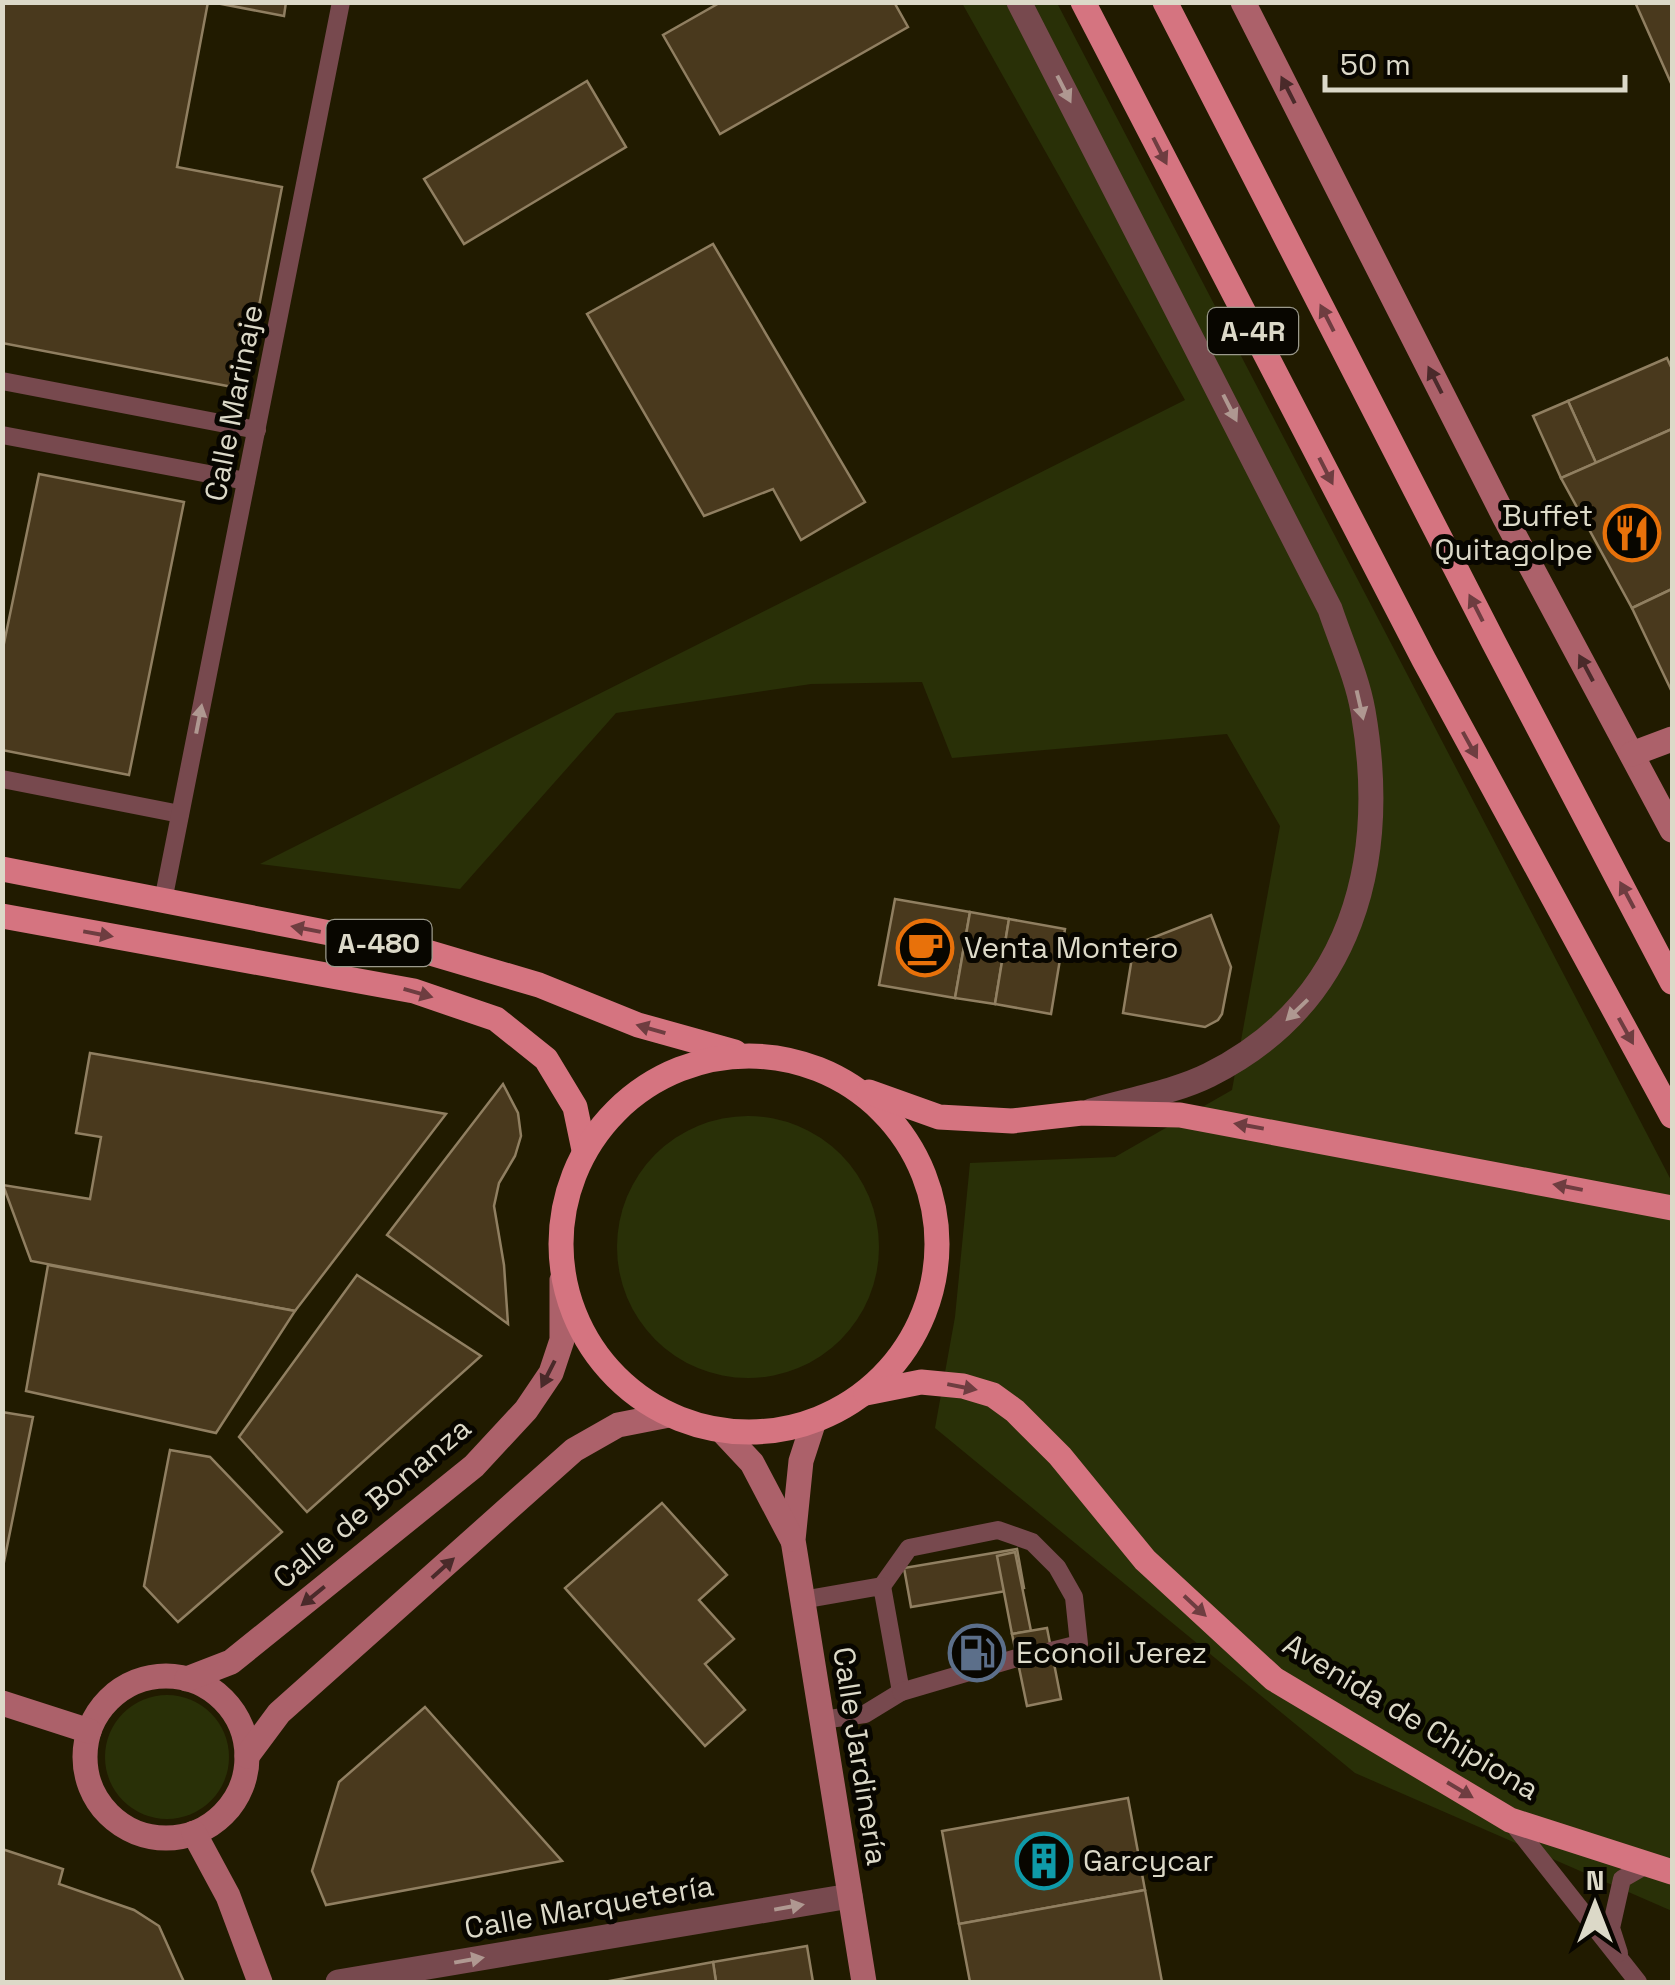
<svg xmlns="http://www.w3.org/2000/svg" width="1675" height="1985" font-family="'Space Grotesk',sans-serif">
<rect width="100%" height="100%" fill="#211b00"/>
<g fill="#293007">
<polygon points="962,3 1057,3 1672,1182 1672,1911 1355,1773 935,1428 955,1317 970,1163 1115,1157 1232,1090 1280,826 1227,734 952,758 922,682 811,684 616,713 460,889 260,864 1185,400"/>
<circle cx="748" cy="1247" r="131"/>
<circle cx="167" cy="1757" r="62"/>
</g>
<g fill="#49391d" stroke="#907f61" stroke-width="2.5">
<polygon points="2,2 208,2 177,167 282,187 243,389 2,343"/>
<polygon points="211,2 286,2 284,16"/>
<polygon points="721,2 894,2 908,27 720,134 663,35"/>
<polygon points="1635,2 1672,2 1672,82 1671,83"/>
<polygon points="587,81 626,147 464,244 424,179"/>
<polygon points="713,244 865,502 801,540 773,489 704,516 587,314"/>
<polygon points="1667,358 1672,369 1672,429 1596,463 1568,401"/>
<polygon points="1568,401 1596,463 1561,478 1533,416"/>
<polygon points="1672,429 1672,589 1632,608 1561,478"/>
<polygon points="39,474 184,502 129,775 2,750 2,653"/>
<polygon points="1672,589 1672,692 1632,608"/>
<polygon points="895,899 970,912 955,998 879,985"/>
<polygon points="970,912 1009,919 995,1004 955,998"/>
<polygon points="1211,915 1231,967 1222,1014 1218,1020 1205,1027 1123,1013 1134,945"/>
<polygon points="1009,919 1065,929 1051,1014 995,1004"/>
<polygon points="90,1053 446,1114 295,1311 31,1261 3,1185 90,1199 101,1137 76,1133"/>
<polygon points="503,1084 518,1113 521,1136 515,1156 499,1183 494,1206 504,1265 508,1324 387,1235"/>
<polygon points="48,1265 295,1311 216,1433 26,1391"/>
<polygon points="357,1275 481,1356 307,1512 239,1437"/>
<polygon points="2,1412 33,1417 2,1572"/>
<polygon points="170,1450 210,1457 282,1532 178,1622 144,1586"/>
<polygon points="662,1503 727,1575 699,1600 734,1639 705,1664 745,1710 705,1746 565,1588"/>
<polygon points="1017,1549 1024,1588 911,1607 904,1568"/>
<polygon points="1015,1552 1031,1631 1012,1634 997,1556"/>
<polygon points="1047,1628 1061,1699 1027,1706 1012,1634"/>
<polygon points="425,1707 562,1861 326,1905 312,1871 339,1782"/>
<polygon points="1128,1798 1145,1890 959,1924 942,1831"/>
<polygon points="2,1849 63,1869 59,1884 134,1910 159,1926 184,1982 2,1982"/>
<polygon points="1145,1890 1162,1982 970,1982 959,1924"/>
<polygon points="807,1946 813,1982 716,1982 713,1962"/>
<polygon points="713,1962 716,1982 604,1982"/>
</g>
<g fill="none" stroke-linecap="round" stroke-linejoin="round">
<g stroke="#77494e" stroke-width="18">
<polyline points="2,381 257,430"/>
<polyline points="2,435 246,481"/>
<polyline points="2,779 180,814"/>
<polyline points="163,901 341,2"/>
<polyline points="882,1586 909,1548 998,1530 1032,1542 1057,1567 1074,1597 1079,1644 1051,1651"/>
<polyline points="802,1600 882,1586 901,1692 865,1714 822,1720"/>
<polyline points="901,1692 1017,1658"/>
<polyline points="1510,1820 1638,1982"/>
<polyline points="1619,1953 1611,1928 1622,1879 1648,1864"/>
</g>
<g stroke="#77494e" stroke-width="25">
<path d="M 1019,2 L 1330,609 C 1341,642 1357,677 1363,711 C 1389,861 1353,1003 1209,1075 C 1175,1092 1128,1100 1091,1111"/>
<polyline points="338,1982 850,1896"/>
</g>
<g stroke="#ac616a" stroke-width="25">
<polyline points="1243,2 1505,518 1672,830"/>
<polyline points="1632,754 1672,739"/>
<polyline points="814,1421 801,1461 793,1540 864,1982"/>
<polyline points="722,1431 752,1463 792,1539"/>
<circle cx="166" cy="1757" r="81"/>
<polyline points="187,1679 231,1662 474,1466 526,1410 551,1373 562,1340 562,1280"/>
<polyline points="2,1703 89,1731"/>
<polyline points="247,1756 279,1713 574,1450 618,1425 669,1415"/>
<polyline points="194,1833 228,1896 260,1982"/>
</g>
<g stroke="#d57480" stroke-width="25">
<polyline points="1083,2 1424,660 1672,1116"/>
<polyline points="1165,2 1494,643 1672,982"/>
<polyline points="2,869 427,952 539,985 638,1025 735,1052"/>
<polyline points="2,916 414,991 496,1019 546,1059 575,1107 584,1150"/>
<circle cx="749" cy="1244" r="188"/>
<polyline points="869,1092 939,1117 1012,1121 1082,1113 1180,1115 1672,1208"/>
<polyline points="866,1393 921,1382 963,1386 993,1395 1015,1411 1060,1456 1145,1560 1274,1679 1510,1820 1672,1872"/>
</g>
</g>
<defs><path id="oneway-solid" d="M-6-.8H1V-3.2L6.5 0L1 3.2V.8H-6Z" transform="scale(2.5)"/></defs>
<g fill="#af9891">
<use href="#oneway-solid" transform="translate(1064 89) rotate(63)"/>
<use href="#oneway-solid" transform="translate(1230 408) rotate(63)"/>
<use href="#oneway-solid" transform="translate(1360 705) rotate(77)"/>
<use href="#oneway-solid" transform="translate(199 719) rotate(-79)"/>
<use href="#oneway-solid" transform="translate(1297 1010) rotate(136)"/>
<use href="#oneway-solid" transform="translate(789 1907) rotate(-10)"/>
<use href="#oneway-solid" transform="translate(469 1960) rotate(-10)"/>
</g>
<g fill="#4a2a2a">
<use href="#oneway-solid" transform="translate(1288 90) rotate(-117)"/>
<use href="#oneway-solid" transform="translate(1435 380) rotate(-117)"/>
<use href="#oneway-solid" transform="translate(1586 668) rotate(-118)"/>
<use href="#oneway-solid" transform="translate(548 1374) rotate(117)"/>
<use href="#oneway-solid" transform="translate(443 1568) rotate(-42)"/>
<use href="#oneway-solid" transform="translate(313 1596) rotate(141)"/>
</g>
<g fill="#6e3d40">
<use href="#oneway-solid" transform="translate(1160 151) rotate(63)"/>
<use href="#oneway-solid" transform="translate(1327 318) rotate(-117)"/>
<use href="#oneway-solid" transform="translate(1326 471) rotate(63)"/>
<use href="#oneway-solid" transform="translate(1476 608) rotate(-117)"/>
<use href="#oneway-solid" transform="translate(1470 745) rotate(61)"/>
<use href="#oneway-solid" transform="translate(1627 895) rotate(-118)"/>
<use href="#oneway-solid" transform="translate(306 929) rotate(-169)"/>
<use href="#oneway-solid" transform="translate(98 934) rotate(10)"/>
<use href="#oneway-solid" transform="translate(418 993) rotate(16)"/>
<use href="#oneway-solid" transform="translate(651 1029) rotate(-164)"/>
<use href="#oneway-solid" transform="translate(1626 1031) rotate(61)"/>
<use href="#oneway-solid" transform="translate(1249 1126) rotate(-170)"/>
<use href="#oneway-solid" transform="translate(1568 1187) rotate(-169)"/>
<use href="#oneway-solid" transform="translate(962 1387) rotate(11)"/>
<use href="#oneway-solid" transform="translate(1195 1606) rotate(43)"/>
<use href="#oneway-solid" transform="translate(1460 1790) rotate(31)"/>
</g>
<defs>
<g id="restaurant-ring" transform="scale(2.875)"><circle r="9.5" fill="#080600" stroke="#e8710a" stroke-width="1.5"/><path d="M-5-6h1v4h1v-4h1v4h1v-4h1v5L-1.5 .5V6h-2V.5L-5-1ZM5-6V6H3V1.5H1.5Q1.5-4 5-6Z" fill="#e8710a"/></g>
<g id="cafe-ring" transform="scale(2.875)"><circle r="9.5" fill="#080600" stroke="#e8710a" stroke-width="1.5"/><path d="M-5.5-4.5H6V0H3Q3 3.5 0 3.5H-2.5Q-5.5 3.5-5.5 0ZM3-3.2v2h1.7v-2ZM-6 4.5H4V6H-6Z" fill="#e8710a"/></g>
<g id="fuel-ring" transform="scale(2.875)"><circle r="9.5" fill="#080600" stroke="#5c6f8a" stroke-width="1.5"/><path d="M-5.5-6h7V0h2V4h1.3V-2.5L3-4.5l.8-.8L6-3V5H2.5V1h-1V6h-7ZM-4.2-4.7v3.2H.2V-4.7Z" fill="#5c6f8a"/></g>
<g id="building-ring" transform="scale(2.875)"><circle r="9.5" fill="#080600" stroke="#0f9aa8" stroke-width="1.5"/><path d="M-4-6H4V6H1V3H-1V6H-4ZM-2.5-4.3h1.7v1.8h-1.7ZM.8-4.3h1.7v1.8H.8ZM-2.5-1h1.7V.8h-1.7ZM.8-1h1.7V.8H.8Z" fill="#0f9aa8"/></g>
</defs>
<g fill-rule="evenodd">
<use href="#restaurant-ring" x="1632" y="533"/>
<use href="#cafe-ring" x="925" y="948"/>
<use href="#fuel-ring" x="977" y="1653"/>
<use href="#building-ring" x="1044" y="1861"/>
</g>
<g text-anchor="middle" stroke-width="10" stroke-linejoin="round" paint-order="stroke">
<g fill="#080600" stroke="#9c9a8c" stroke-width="2.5">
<rect x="1208" y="308" width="90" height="46" rx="8"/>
<rect x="326.5" y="920" width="105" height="46" rx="8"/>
</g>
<g font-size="28" font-weight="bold" fill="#dcd9c8">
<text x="1253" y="341">A-4R</text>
<text x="379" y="953">A-480</text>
</g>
<g font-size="30" fill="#dcd9c8" stroke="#080600">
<text transform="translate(234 403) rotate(-79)" y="10">Calle Marinaje</text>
<text transform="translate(372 1503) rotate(-40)" y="10">Calle de Bonanza</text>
<text transform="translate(1411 1717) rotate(31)" y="10">Avenida de Chipiona</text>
<text transform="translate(860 1756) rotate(81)" y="10">Calle Jardinería</text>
<text transform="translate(589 1907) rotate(-10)" y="10">Calle Marquetería</text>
</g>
<g font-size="30" fill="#dcd9c8" stroke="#080600" text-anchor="start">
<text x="1593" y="526" text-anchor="end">Buffet<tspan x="1593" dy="34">Quitagolpe</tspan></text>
<text x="964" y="958">Venta Montero</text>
<text x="1016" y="1663">Econoil Jerez</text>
<text x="1083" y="1871">Garcycar</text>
</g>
</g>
<rect width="1675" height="1985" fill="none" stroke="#dcd9c8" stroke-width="10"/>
<g transform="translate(1595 1905)" stroke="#080600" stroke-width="8" paint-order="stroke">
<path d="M0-8L18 38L0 25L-18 38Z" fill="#dcd9c8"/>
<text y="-15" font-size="28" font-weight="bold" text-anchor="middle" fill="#dcd9c8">N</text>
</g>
<path d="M1325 75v15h300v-15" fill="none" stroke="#dcd9c8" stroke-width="5"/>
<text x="1340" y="75" font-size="30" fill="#dcd9c8" stroke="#080600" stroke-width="8" paint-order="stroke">50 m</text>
</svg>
